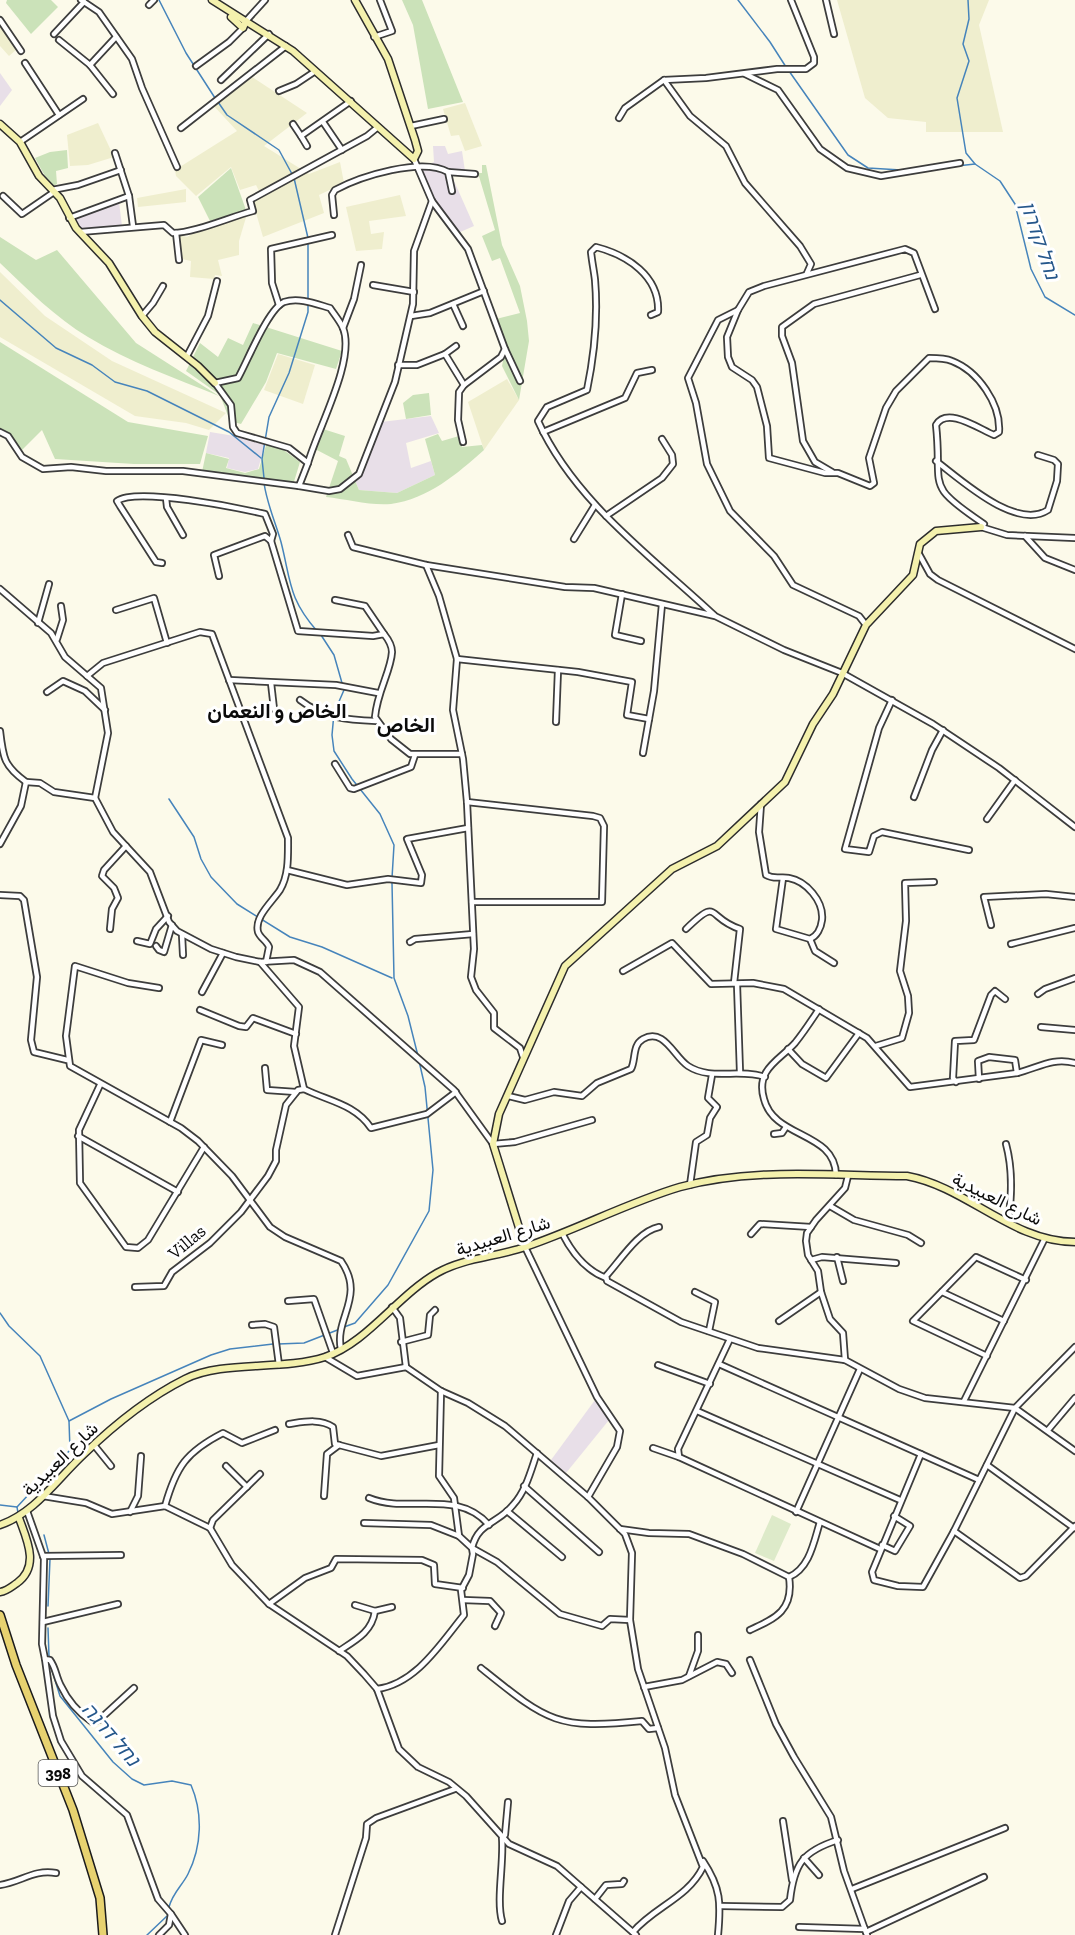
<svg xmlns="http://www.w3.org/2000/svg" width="1075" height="1935" font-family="'Zilla Slab',Vazirmatn,'Noto Sans Hebrew',serif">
<rect width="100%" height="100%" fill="#fcfaea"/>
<g fill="#e8dfe8">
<polygon points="0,73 12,90 0,106"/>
<polygon points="433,146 445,146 448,154 462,151 465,171 451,174 474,226 458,233 428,188 421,168 434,162"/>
<polygon points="119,202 122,226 83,231 73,218"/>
<polygon points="431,416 439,433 406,443 411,468 431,461 435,475 397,493 359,490 355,480 381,422"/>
<polygon points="210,432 266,441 258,469 245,472 227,468 229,458 206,453"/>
<polygon points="595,1400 609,1420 566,1473 551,1460"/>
</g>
<g fill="#efeece">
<polygon points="837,0 989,0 979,25 1003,132 926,132 926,122 888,118 865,98"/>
<polygon points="0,24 17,49 9,56 0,46"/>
<polygon points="249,75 307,113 264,146 309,174 340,162 344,183 319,195 324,213 263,237 252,199 260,193 256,185 240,190 231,167 196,196 176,176 175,170 237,131 212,104"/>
<polygon points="465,103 482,146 465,151 459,135 451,136 443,109"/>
<polygon points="98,123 114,157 88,165 70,166 67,135"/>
<polygon points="186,189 186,202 138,207 137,198"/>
<polygon points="400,195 406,216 369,221 371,234 384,232 382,249 356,251 346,207"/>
<polygon points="247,214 239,241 239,255 218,260 222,276 215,275 214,279 190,277 191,261 182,259 179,235 187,237 206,226"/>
<polygon points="0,272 45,316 112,361 226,413 209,430 186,423 135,416 0,337"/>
<polygon points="278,354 315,365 303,404 264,390"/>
<polygon points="507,379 519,400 484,450 468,402"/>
</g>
<g fill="#cbe2b9">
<polygon points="7,0 51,0 58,7 31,34 6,3"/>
<polygon points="402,0 422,0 463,102 428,109 413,25"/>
<polygon points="67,150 68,168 56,171 57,184 51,187 35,158 50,152"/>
<polygon points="482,165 486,165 502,245 520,286 527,321 529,341 519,400 502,366 506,346 496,319 520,313 500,258 492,261 482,236 495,230 478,173 482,173"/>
<polygon points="231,168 246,210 210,221 198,197"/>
<path d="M 0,237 L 36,260 L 57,250 L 136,343 L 219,396 C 175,378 129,362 88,337 C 56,318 27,289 0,263 Z"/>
<polygon points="253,323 342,351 336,369 277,353 266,382 241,424 230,421 220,395 186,371 200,343 218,357 228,338 243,345"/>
<polygon points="0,342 128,422 208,436 200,464 134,464 55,459 42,430 22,450 0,433"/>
<polygon points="429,393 431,415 406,419 403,403 413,395"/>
<path d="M 323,429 L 345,436 L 339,456 L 346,459 L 359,490 L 397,493 L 435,475 L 425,439 L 438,434 L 442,441 L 459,436 L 462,447 L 482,445 L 484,450 C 457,474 428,499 391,504 C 371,506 346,499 326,497 L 338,461 L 315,449 Z"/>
<polygon points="267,442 278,446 300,462 293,485 202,472 206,453 229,459 226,468 245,473 259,469"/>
</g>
<polygon fill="#ddeac9" points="772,1515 791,1524 774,1561 755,1553"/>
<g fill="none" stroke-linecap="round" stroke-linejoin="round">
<g stroke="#4684bb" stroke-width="1.5">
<polyline points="159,0 186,53 215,98"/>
<polyline points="738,0 770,42 786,67"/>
<polyline points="968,0 969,19 963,44 969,61 957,98 966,153 975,164 1000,181 1015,204 1031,269 1045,297 1075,315"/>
<polyline points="789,71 848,155 868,168 901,170"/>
<polyline points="218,102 227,115 279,150 292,174"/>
<polyline points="957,166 975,164"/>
<polyline points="294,178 308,238"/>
<polyline points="0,300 56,348 92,365 115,382 147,391 229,432 261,458"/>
<polyline points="264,478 262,459 269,417 289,373 308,312 308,242"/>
<path d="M 264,483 C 267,504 275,521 281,542 C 291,581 288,598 317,631"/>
<polyline points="321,635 334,655 344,690 334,713 332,735 334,751 352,779 380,814 394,845 392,878"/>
<polyline points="169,799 194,837 201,859 211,877 237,904 290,937 322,947 392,978"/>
<polyline points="392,883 394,978 408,1016 418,1056"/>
<polyline points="0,1313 9,1326 40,1356 69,1421 70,1450 17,1507"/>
<polyline points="344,1327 355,1323 388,1285 429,1211 433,1170 425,1087 419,1061"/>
<polyline points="278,1344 304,1343 340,1329"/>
<polyline points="69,1421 111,1399 211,1355 230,1349 273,1344"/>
<polyline points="0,1505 17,1507 18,1513"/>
<polyline points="44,1535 49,1554"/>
<polyline points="48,1606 50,1559"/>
<polyline points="48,1628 49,1656"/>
<path d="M 50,1664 L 60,1696 L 113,1762 L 132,1779 L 144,1785 L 172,1781 L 191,1785 C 203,1813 202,1846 188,1874 C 182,1886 173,1892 169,1907"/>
<polyline points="147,1935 167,1916"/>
</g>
<g stroke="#3d3d3d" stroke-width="8">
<g id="street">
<polyline points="81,0 99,12 132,59 142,88 177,167"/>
<polyline points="826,0 834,34"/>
<polyline points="149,5 154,0"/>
<polyline points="0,20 21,51"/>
<polyline points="246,21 265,0"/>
<polyline points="54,34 84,2"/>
<polyline points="374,37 392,31 380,0"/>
<polyline points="59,40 90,65 113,94"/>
<polyline points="25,63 59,115"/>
<polyline points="90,65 116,37"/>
<polyline points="196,66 229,42 243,28"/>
<polyline points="745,74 778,90 820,149 847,168 881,176 960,163"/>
<polyline points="221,80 269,34"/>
<polyline points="664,80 690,116 726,146 745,183 800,246 811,264 807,273"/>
<polyline points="279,91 296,84 314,72"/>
<polyline points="619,118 625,108 664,80 706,78 777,69 806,69 814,63 814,57 791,0"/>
<polyline points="323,122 342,150"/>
<polyline points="293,124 301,136"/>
<polyline points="411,126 444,119"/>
<polyline points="181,128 286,46"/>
<polyline points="20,142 83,99"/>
<polyline points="307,146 301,136 351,101"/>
<polyline points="414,159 432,201 468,249 505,349 520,381"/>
<polyline points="448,172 475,174"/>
<polyline points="52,190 78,185 121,170"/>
<polyline points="3,196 22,214 54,192"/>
<polyline points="129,196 133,226"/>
<path d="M 334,215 L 332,195 L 335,190 C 361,176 422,157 448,172 L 452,191"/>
<polyline points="69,218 129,196 115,153"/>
<path d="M 80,232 L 164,225 L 173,233 C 194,233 230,217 253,211 L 250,200 L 367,136 L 378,127"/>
<polyline points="176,233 179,260"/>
<polyline points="373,285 414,292"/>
<polyline points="453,304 463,326"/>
<polyline points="279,305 272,283 271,249 332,235"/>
<path d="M 738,310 L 727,337 L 728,357 L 732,367 L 752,380 L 757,387 L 767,426 L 769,458 L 825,473 L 838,473 L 870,486 L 874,483 L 869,458 L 886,408 L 896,391 L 929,358 C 936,358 945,358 952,361 C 978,371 1001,404 999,432 L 994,435 C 979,429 947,406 936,425 C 943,489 923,483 984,524 L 981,527 L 1007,535 L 1075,538"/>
<path d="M 651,315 L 658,312 C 660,276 627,255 596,247 L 591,252 C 592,262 594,271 595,280 C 598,315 594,356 587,390 L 547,407 L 538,421 C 574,501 652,557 714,615"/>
<polyline points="142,316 153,303 163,286"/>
<polyline points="411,316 430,313 484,291"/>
<polyline points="343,328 354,299 361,265"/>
<polyline points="445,354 456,346"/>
<polyline points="187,356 208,316 217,281"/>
<polyline points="398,365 417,365 445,354 464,385"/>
<path d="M 215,383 L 238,378 C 248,360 268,309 284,302 C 299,297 316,304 330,308 C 334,314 340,321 343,328 C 356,360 317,430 308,463"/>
<polyline points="0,432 8,436 22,457 43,469 71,467 106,471 183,471 299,486 308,463 289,448 237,433 233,427 231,405 215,383"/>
<polyline points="543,432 625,398 637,373 652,370"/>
<polyline points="463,442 458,420 459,392 464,385 501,357 505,349"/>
<path d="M 936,461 C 960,479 1016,531 1048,510 L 1057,481 L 1058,464 L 1054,460 L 1038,455"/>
<polyline points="832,472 815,462 803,441 792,363 782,336 782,327 814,304 920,275"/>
<polyline points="299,486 329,491 340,489 359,474 395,382 413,304 414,251 432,201"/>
<polyline points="166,498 167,507 183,535"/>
<polyline points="606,516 662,478 673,464 672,455 662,439"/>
<polyline points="348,535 353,547 426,565 565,587 594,588 715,616 784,650 842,673 933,724 999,768 1075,827"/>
<polyline points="1025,536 1045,558 1075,570"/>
<polyline points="574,539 595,505"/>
<polyline points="919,554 930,574 938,580 1075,649"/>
<path d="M 162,563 L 156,562 L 120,506 L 117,501 C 137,487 239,508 265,514 L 273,534 L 271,541"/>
<polyline points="426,565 439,596 457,659 453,710 463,759 467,802 474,949 471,977 476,990 494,1013 494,1028 520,1048 523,1057"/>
<path d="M 219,576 L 214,555 L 265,536 L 271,541 L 298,631 L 373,636 L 384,634 C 388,639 392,645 392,652 C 391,671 377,692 375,717 L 391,739 L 410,754 L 462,754"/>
<polyline points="0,589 51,633 65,657 101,688 108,733 95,798"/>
<polyline points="622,594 615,635 641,641"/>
<polyline points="335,600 365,606 384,634"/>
<polyline points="116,610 154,598 167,643"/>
<polyline points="38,623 49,584"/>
<polyline points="866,625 859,616 793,585 774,556 730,511 707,464 696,403 688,378 718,320 738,310 749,292 764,286 905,249 914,253 935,309"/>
<polyline points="57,639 63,620 61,606"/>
<polyline points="457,659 578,672 632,682 627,715 649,719"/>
<path d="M 87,676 L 103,663 L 200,632 L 212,634 L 288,838 C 288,856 289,875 280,890 C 272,902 254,917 258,932 C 260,938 267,941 269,947 L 266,962"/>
<polyline points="229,680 336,685 378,693"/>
<polyline points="271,683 274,709"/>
<polyline points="47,692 63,681 85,691 105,710"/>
<path d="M 300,700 C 323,718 348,720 376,721"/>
<polyline points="892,700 879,728 845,849 869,852 874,836 882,832 969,850"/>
<polyline points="556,722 558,670"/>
<path d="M 0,731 C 3,758 4,766 26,782"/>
<polyline points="643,753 654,691 662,604"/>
<polyline points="335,764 350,788 354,789 411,767 415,755"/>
<polyline points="914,797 932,750 943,730"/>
<polyline points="467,802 593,816 600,818 604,826 602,902 472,902"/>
<path d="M 761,804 L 759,832 L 766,875 C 775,880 780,876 789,878 C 806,881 824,901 822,920 C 821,928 817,936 810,939 L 776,929 L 783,878"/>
<polyline points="987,819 1015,780"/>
<polyline points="0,844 21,806 26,782 40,783 54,792 95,798 113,832 150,872 169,922 177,931 211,949 236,957 260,962 294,960 320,972 454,1090 493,1144 515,1142 592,1120"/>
<polyline points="287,870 347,885 388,879 421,883 422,875 407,839 468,828"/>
<polyline points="0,895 20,896 24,900 37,977 31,1040 34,1052 67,1060"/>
<polyline points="991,925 984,897 1046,894 1075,897"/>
<polyline points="110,929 112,909 118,898 114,888 102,876 104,870 126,846"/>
<path d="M 686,929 C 720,896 706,918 740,929 L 734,983"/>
<polyline points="182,935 183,955"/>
<polyline points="810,939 815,951 834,963"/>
<polyline points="137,941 150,944 156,929 168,916"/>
<polyline points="410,942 415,939 473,934"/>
<polyline points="1011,944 1075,928"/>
<polyline points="156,946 159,950 164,952 172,925"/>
<path d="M 623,971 L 672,943 L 711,984 L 753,983 L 784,989 L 867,1038 L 910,1087 L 1017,1073 C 1038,1068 1052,1057 1075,1063"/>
<polyline points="737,984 740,1072"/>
<path d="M 159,988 L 128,983 L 75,966 L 66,1036 L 70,1066 L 181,1128 L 198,1141 L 232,1176 L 270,1227 L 285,1237 L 341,1261 C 366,1297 334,1318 341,1349"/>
<polyline points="202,992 223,953"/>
<polyline points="1038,994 1045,989 1075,978"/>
<path d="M 819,1009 C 811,1021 804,1032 795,1043 C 780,1060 755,1069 764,1099 C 774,1139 835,1131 836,1175"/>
<polyline points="200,1010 239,1026 246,1027 253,1018 296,1034"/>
<polyline points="1041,1027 1075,1030"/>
<polyline points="876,1046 902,1038 909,1013 908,996 900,971 906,921 905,883 934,882"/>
<polyline points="788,1049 802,1064 826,1078 859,1033"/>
<polyline points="265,1068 267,1090 296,1092"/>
<polyline points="979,1079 978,1061 989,1057 1015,1060 1017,1073"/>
<polyline points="956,1082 953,1078 955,1041 974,1040 991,995 995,991 1005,999"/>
<polyline points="100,1085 79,1130 80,1183 126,1247 138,1248 148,1240 204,1147"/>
<path d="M 304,1089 C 328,1101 355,1104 371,1128 L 427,1114 L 456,1092"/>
<path d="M 508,1096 L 525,1100 L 554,1092 L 582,1096 L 597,1083 L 631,1069 C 636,1060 632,1045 643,1039 C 664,1027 674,1057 688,1066 C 711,1081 739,1068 765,1077"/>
<polyline points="170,1122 201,1040 222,1045"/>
<polyline points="774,1134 782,1133 786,1127"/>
<polyline points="78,1136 178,1192"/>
<path d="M 1006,1144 C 1013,1170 1012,1196 1008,1222"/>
<polyline points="690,1185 696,1142 707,1135 710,1118 717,1107 708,1098 712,1075"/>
<polyline points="830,1206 854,1220 908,1235 921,1243"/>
<path d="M 659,1227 C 638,1231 620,1261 606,1276 L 607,1281 L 681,1322 L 758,1348 L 845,1360 L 899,1389 L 925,1398 L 1015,1408 L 1075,1451"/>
<path d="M 562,1233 C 572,1253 585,1270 606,1278"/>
<polyline points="751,1234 760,1224 811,1227"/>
<polyline points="525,1247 597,1397 620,1431 617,1447 588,1497"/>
<polyline points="837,1257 843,1281"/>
<polyline points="811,1260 822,1257 896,1263"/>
<polyline points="135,1287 164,1286 172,1272 210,1243 241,1212 268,1176 276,1161 276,1150 286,1105 298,1090 304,1089 294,1046 299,1007 260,962"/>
<polyline points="695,1292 715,1302 709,1331"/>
<polyline points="942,1292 1004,1321"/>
<polyline points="288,1301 314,1299 333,1353"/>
<polyline points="392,1307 400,1318 406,1367"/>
<polyline points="779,1321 821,1292"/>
<polyline points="252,1325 265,1324 274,1327 279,1365"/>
<polyline points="730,1339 678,1449 679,1457 880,1549"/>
<polyline points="401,1342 428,1335 430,1315 435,1310"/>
<polyline points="987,1356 913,1321 976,1257 1026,1280"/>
<path d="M 325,1357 L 357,1376 L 406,1367 L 441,1391 L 468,1403 L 505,1426 L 588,1497 L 625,1534 L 632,1553 L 630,1620 L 638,1669 L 665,1748 L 675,1795 L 703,1867 C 688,1898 654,1907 633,1932"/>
<polyline points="845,1360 843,1333 830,1319 821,1292 818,1271 808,1255 806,1241 807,1233 816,1220 845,1188 848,1176"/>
<polyline points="719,1364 979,1480"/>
<polyline points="658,1365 710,1384"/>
<polyline points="964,1401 1045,1238"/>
<polyline points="697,1411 900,1500"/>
<path d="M 289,1424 C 303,1422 320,1418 333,1427 L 335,1444 L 339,1445"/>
<polyline points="1048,1430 1075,1398"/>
<polyline points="94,1445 111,1466"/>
<polyline points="653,1448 679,1457"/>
<path d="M 537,1453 C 531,1470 526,1491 513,1505 C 498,1524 478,1522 472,1548 L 497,1562 L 560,1614 L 602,1626 L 610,1619 L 630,1620"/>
<polyline points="921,1454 872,1572 874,1580 898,1586 923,1587 954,1531 1015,1408 1075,1347"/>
<polyline points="987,1465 1074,1528"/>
<polyline points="226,1466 247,1487"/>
<polyline points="524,1486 599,1552"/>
<polyline points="43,1496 86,1503 112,1514 165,1506 210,1528 232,1565 269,1604 347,1656 364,1674 377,1689 399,1749 418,1767 449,1782 466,1796 509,1844 557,1866 636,1935"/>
<polyline points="324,1496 327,1454 339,1445 381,1456 439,1445"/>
<path d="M 369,1498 C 408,1514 457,1488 489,1525"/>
<path d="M 165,1506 C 176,1467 186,1452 223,1433 L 242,1443 L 275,1430"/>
<path d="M 27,1511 L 44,1559 L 42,1644 L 45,1659 L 50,1660 C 56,1668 56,1677 61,1686 C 68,1701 79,1713 92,1722 L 99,1720 L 134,1688"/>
<polyline points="507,1511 562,1557"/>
<polyline points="130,1512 138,1496 141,1456"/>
<polyline points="796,1512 860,1369"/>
<polyline points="364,1523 431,1525 459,1536"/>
<polyline points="210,1528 213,1520 260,1474"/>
<path d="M 620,1529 L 649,1533 L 689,1534 L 743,1554 L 789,1577 C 810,1568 814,1541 820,1522"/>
<polyline points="954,1531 1020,1578 1026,1576 1075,1526"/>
<polyline points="882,1545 895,1551 910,1526 894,1516"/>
<polyline points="43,1556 121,1555"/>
<polyline points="463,1600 490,1601 501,1613 495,1626"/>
<polyline points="269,1604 305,1578 331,1568 336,1559 422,1560 434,1565 435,1584 463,1588"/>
<polyline points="355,1605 375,1611 392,1607"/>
<polyline points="43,1622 118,1604"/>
<path d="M 750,1630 C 776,1618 794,1610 789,1577"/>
<path d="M 339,1651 C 356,1640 372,1632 375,1611"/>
<polyline points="45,1659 53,1716 61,1741 82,1776 127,1815 158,1899 171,1914 169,1925 159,1935"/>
<polyline points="750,1660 776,1724 794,1757 831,1817 844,1871 867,1935"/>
<path d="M 481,1668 C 547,1721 556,1730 642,1721 L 649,1729 L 658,1728"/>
<polyline points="689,1676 698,1651 698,1635"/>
<polyline points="644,1687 682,1680 717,1662 726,1664 732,1673"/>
<path d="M 377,1689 C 416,1684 441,1643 464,1615 L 461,1590 L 469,1575 L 473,1554 L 472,1548 L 459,1536 L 454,1498 L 439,1476 L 441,1391"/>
<polyline points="783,1821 792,1880"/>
<polyline points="804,1858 819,1875"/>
<path d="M 703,1861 C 721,1888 721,1903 718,1935"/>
<path d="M 0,1885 C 21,1882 34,1869 56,1873"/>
<polyline points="852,1889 1005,1828"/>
<polyline points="595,1899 606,1885 622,1884 624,1881"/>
<path d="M 721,1906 L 782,1907 L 790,1900 C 794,1864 803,1851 838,1840"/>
<polyline points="171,1914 185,1935"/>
<path d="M 502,1921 C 496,1900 504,1863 502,1838 L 505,1835 L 508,1802"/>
<polyline points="799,1927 865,1929"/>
<polyline points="866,1932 984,1877"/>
<polyline points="335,1935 366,1838 367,1824 376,1818 455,1789"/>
<polyline points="556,1935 569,1901 581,1887"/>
</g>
</g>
<g stroke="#2c2c2c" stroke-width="9">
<g id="secondary">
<polyline points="212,0 293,51 414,159 418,151 415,140 388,59 355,0"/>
<polyline points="231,17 243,28 246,21"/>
<polyline points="0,124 20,142 39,176 60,198 76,228 109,263 142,316 155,332 198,366 215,383"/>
<polyline points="525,1247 493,1144 499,1114 565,966 672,869 717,846 785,782 813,724 833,694 866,625 913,575 920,544 936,531 981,527"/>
<path d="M 0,1525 C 35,1513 57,1479 84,1454 C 113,1426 149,1397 185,1379 C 223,1360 282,1371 325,1357 C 367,1343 398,1295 437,1273 C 463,1258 496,1257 525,1247 C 576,1230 629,1202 680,1187 C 753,1167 833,1176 907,1176 C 967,1187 1012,1242 1075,1242"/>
<path d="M 0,1592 C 7,1591 11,1587 17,1583 C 40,1566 27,1540 19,1518"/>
</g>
</g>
<g stroke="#1b1b1b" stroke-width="10">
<polyline id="primary" points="0,1615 16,1665 73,1810 100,1898 103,1935"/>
</g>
<use href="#street" stroke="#fff" stroke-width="4.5"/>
<use href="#secondary" stroke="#f4f1ad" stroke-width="6"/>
<use href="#primary" stroke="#e7d270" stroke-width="7"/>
</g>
<g text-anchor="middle" stroke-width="6" stroke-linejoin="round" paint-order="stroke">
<rect fill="#fff" stroke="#545454" stroke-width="1.5" x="38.5" y="1760" width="39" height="26" rx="4.5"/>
<g font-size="16" font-weight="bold" fill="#0a0a0a">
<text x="58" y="1779">398</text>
</g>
<g font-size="18" fill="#0a0a0a" stroke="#fff">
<text transform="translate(997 1199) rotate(26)" y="6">شارع العبيدية</text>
<text transform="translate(503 1236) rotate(-17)" y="6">شارع العبيدية</text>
<text transform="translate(187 1242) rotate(-40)" y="6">Villas</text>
<text transform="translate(60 1459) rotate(-44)" y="6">شارع العبيدية</text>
</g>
<g font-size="20" font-style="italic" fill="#25578b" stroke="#fff">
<text transform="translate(1040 240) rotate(71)" y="7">נחל קדרון</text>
<text transform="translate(111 1734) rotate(49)" y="7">נחל דרגה</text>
</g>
<g font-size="21" font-weight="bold" fill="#0a0a0a" stroke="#fff">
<text x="277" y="718">الخاص و النعمان</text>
<text x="406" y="732">الخاص</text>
</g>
</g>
</svg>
